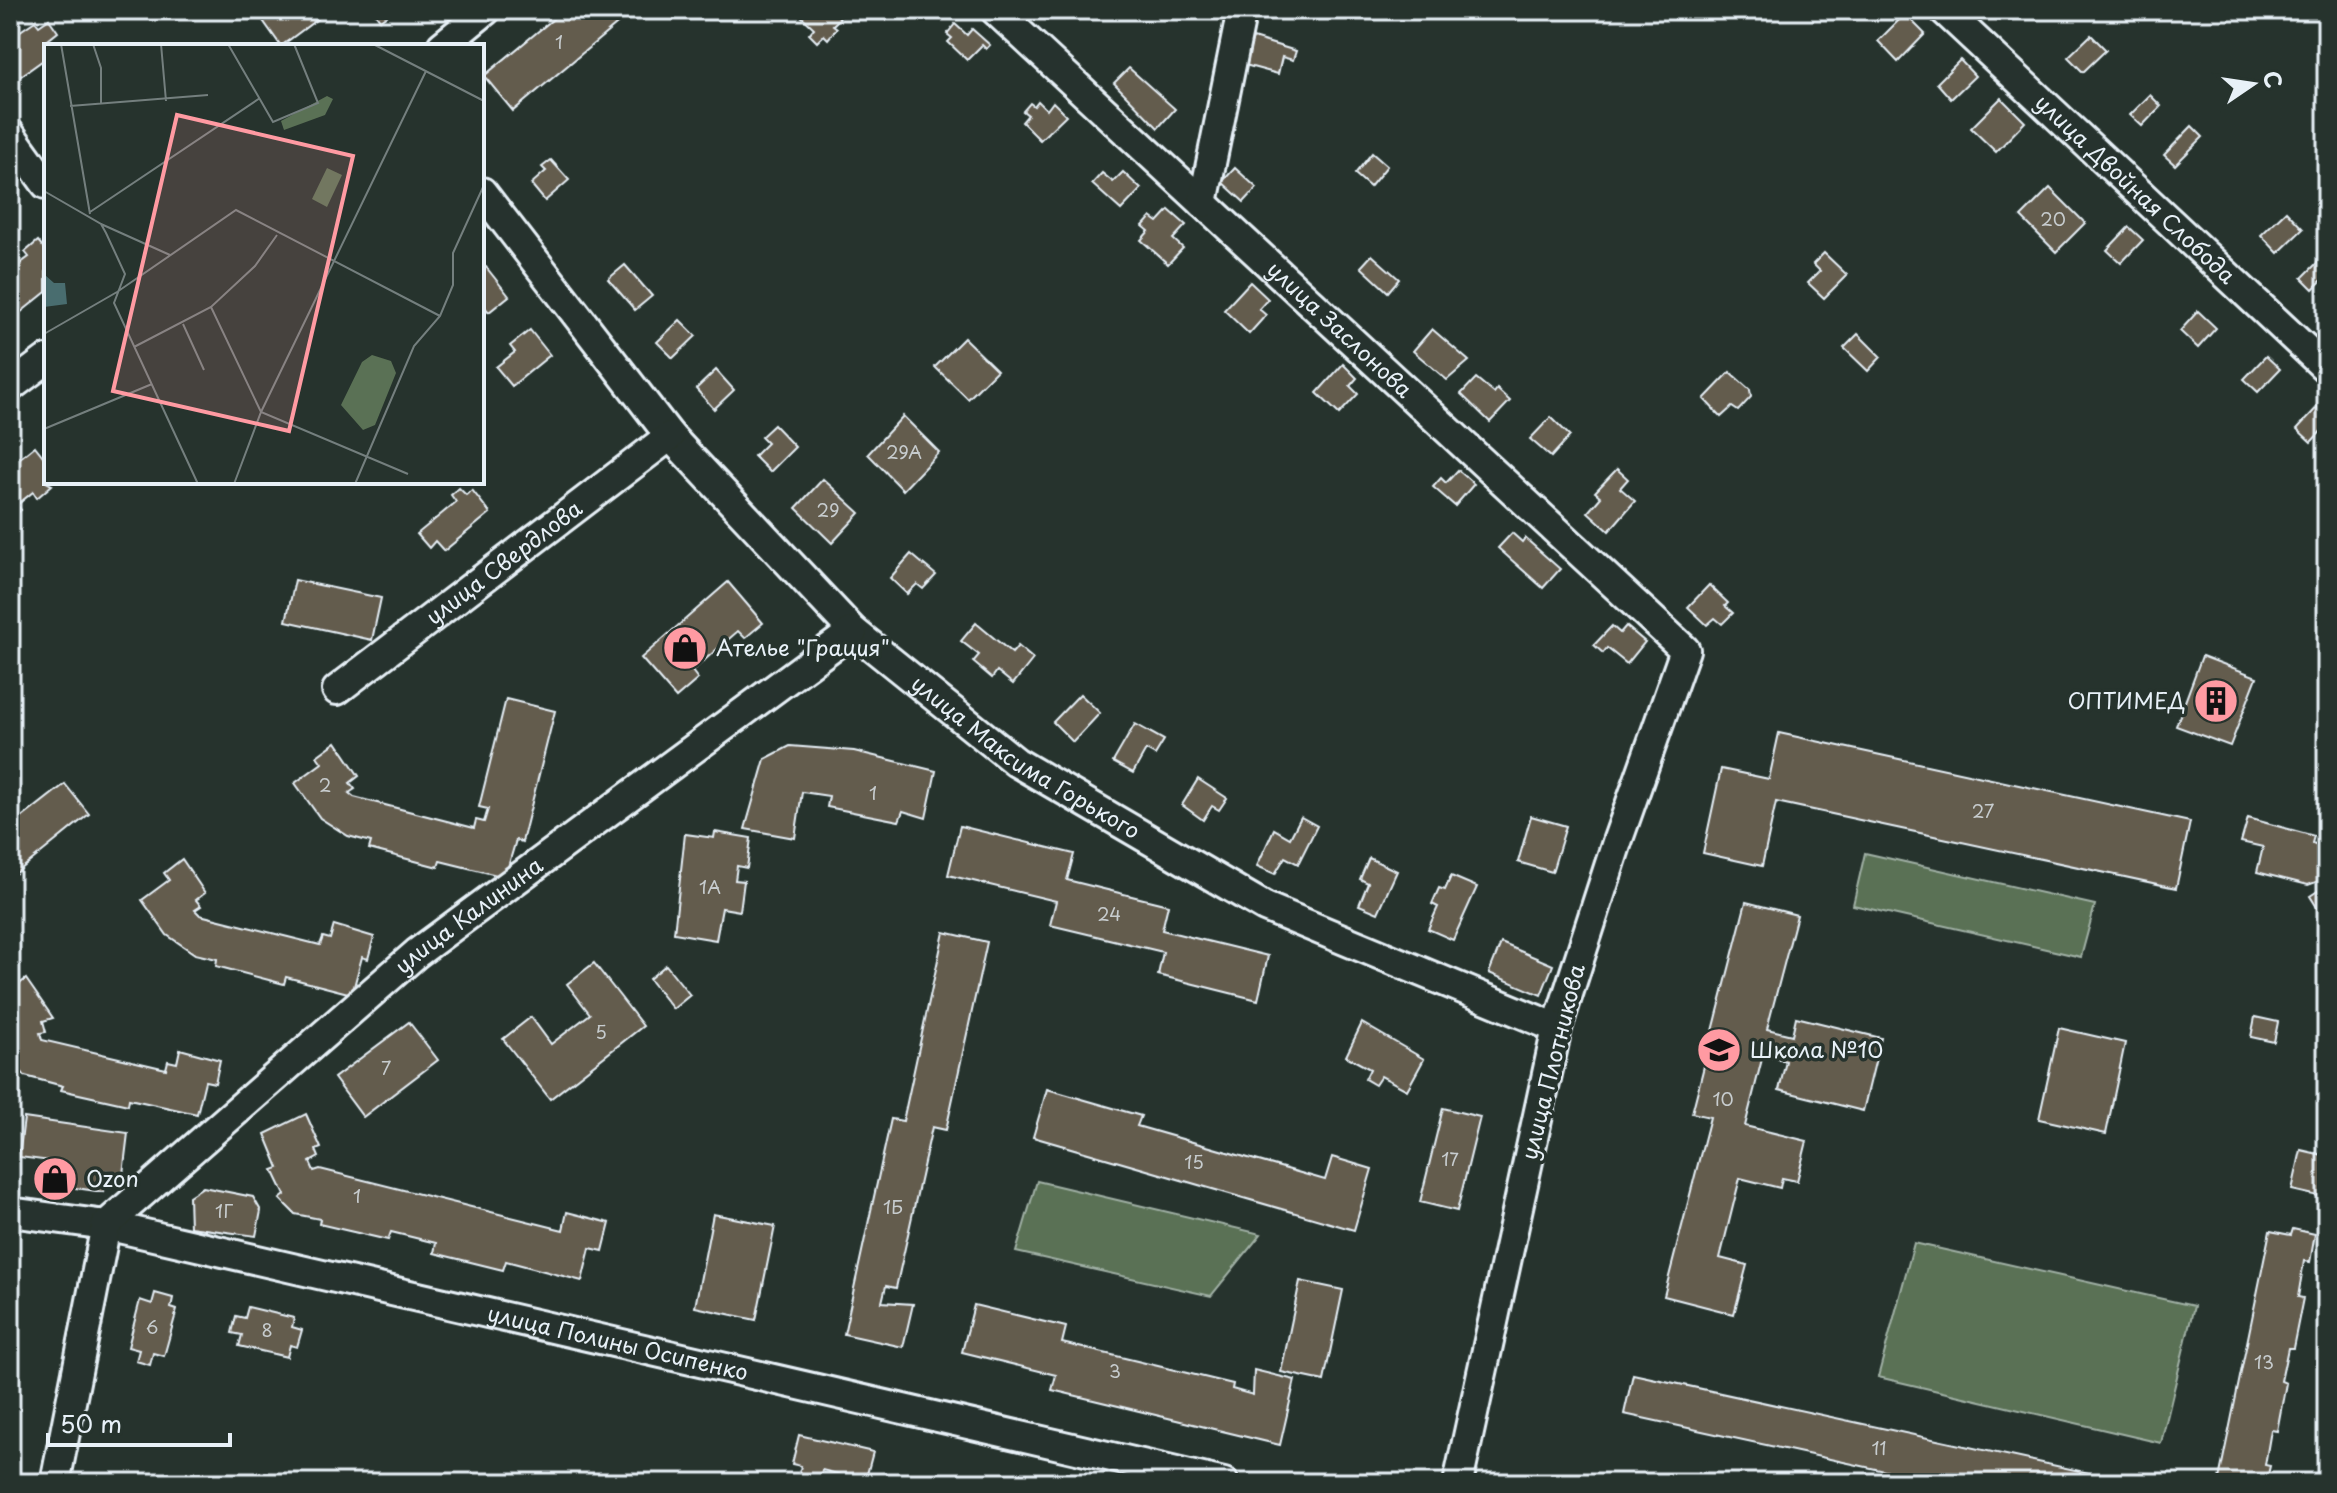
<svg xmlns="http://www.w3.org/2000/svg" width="2337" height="1493" font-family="'Playpen Sans',sans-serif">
<rect width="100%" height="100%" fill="#26332d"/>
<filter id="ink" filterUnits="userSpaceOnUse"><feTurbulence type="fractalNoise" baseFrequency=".0125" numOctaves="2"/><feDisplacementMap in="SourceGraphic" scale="16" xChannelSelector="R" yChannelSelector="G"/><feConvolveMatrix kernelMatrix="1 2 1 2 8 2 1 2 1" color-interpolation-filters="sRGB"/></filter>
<g filter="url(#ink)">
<g fill="#5a7155" stroke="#a1b1a6" stroke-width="2">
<polygon points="1865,853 2095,905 2081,957 1853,905"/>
<polygon points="1037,1181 1261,1234 1211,1296 1016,1252"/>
<polygon points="1914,1243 2194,1306 2161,1443 1878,1377"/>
</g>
<g fill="#645b4e" stroke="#e8f1f8" stroke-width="2">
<polygon points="266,10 315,10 320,17 281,46 259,15"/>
<polygon points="373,10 394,10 380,20"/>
<polygon points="564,10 634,10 513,111 484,76"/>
<polygon points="805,10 831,10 840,18 833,25 837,28 828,39 824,35 817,42 809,34 814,28 800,15"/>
<polygon points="1905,14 1925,34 1898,62 1878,41"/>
<polygon points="49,19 58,32 48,40 53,46 46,46 46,58 18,78 10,66 10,38 35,21 39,26"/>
<polygon points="955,24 967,35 972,29 990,45 986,49 982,45 967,60 948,42 952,38 947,34"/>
<polygon points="2091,35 2106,50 2083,72 2068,57"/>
<polygon points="1253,38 1296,51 1293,60 1282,57 1278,74 1245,65"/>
<polygon points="1960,60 1975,76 1951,99 1937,83"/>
<polygon points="1129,68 1175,109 1158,128 1114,83"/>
<polygon points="2150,95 2161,106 2142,126 2130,115"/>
<polygon points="2001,98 2025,122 1996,152 1971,128"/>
<polygon points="1038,101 1047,110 1053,102 1066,115 1040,140 1022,122 1028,115 1023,111 1030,103 1034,106"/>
<polygon points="2192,126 2203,137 2175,165 2164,155"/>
<polygon points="1372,153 1387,166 1370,187 1355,174"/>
<polygon points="551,160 569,180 545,201 531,184 546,171 542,167"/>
<polygon points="1235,168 1257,188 1244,202 1222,182"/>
<polygon points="1123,172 1141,189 1121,210 1092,184 1102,173 1113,182"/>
<polygon points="2050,188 2085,223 2056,252 2021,217"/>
<polygon points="1169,210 1186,225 1173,239 1183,248 1168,264 1141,240 1149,231 1143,226 1151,217 1158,222"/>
<polygon points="2286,211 2303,229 2278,253 2261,235"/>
<polygon points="2129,227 2143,240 2121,263 2107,250"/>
<polygon points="38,241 43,247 46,245 46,292 10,321 10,271 29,257 25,252"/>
<polygon points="1824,253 1847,275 1824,298 1808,283 1820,271 1813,264"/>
<polygon points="1372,255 1399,279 1388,292 1361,267"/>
<polygon points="2320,260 2327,267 2327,275 2313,289 2302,278"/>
<polygon points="625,265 652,296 635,310 608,279"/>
<polygon points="486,267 509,296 489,312 482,304 482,270"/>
<polygon points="1250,282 1268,299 1259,309 1266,315 1249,334 1224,310"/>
<polygon points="2198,311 2216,328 2198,348 2180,331"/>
<polygon points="680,320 696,336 673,358 657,342"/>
<polygon points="1432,329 1469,361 1447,380 1413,351"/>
<polygon points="530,330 550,355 512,386 496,367 515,352 510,346"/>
<polygon points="1858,334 1881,357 1868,371 1844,348"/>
<polygon points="964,338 997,370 968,399 935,367"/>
<polygon points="2266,356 2280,369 2258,392 2244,379"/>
<polygon points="1343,364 1357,378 1350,386 1358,394 1339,414 1317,393"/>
<polygon points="716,370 734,390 714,409 696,389"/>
<polygon points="1730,372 1750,390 1751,397 1738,411 1732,407 1721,417 1704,399"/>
<polygon points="1476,378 1494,393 1497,389 1510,401 1490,422 1461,394"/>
<polygon points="2322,402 2327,408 2327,425 2311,442 2297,429"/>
<polygon points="903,416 939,452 903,490 868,454"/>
<polygon points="1551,417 1570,436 1551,457 1530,439"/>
<polygon points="774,425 795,447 770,472 754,456 767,443 761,437"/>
<polygon points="35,446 46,460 46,482 52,485 37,498 33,492 17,505 21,510 10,520 10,466"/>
<polygon points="1617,469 1628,479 1620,488 1635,501 1609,531 1588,512 1601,497 1595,492"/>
<polygon points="1458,470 1474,484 1455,506 1433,487 1441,478 1446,483"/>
<polygon points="823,479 860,513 832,543 796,508"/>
<polygon points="459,488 466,495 472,490 490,513 444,551 435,541 429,548 417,534 456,502 451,495"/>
<polygon points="1512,533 1522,542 1525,538 1560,569 1543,588 1498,548"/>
<polygon points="911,554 936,575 923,589 917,584 907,594 890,578"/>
<polygon points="295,580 381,598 372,640 286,621"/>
<polygon points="728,582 763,623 745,638 738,631 692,671 698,679 676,698 641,658"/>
<polygon points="1709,585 1728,603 1725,606 1733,613 1722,624 1715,618 1707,625 1688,607"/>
<polygon points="976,623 1012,653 1018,646 1033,659 1013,684 997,671 992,678 973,662 979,655 961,641"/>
<polygon points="1612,626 1620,633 1626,626 1645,642 1627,664 1607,648 1603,653 1594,645"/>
<polygon points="2202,656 2257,677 2230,746 2176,726"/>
<polygon points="1080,694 1100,713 1073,742 1053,722"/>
<polygon points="506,699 555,711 522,842 516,840 505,877 440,861 438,867 369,849 371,842 348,836 320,818 295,783 322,763 317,756 336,742 359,776 350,783 355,789 349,793 354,797 474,828 476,820 484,822 488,809 479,807"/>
<polygon points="1135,724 1164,740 1155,755 1146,750 1133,773 1113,762"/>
<polygon points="1779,733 2190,822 2176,888 1776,802 1762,866 1703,853 1721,769 1769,779"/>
<polygon points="790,746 854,751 936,771 926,818 903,811 899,821 827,807 829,796 802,792 795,838 745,829 765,759"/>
<polygon points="1198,779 1227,798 1219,810 1212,806 1203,820 1182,805"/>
<polygon points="65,784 89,814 10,878 10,827"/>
<polygon points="1531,816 1566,826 1552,872 1518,862"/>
<polygon points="1301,817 1317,826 1298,864 1285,857 1275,874 1257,866 1274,829 1290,838"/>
<polygon points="2248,818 2314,836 2312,843 2327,847 2327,878 2308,885 2257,872 2263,847 2241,842"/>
<polygon points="960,826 1074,854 1067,880 1168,905 1162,930 1268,956 1258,1000 1158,975 1163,952 1050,925 1056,901 948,875"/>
<polygon points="715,832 751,838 747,868 737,866 735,880 744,881 740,911 722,908 716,940 674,933 685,834 714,838"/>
<polygon points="1369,858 1397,871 1378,913 1359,905 1368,883 1360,879"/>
<polygon points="182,859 205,893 196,900 201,906 195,910 200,915 320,945 323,937 330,939 334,925 374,937 368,959 362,957 352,994 286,977 284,984 216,966 217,959 195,954 167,935 142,900 169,880 164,873"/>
<polygon points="1451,876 1477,887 1453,940 1428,929 1438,907 1432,904 1439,888 1445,890"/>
<polygon points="2327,885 2327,923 2310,896"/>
<polygon points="1746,902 1797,915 1767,1029 1792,1035 1796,1017 1881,1038 1863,1111 1779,1090 1786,1061 1763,1055 1745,1126 1807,1141 1797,1181 1782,1178 1780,1188 1740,1178 1720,1258 1747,1265 1734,1314 1664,1296 1710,1117 1692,1113"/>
<polygon points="944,932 987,942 946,1130 932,1127 896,1288 886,1286 882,1302 913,1304 903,1347 844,1334 891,1119 903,1121"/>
<polygon points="1501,943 1553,965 1541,995 1489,973"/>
<polygon points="594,963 643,1026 550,1099 503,1039 531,1017 551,1044 590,1014 567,984"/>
<polygon points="666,965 690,995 673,1009 649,979"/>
<polygon points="26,979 53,1018 43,1021 46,1032 40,1033 42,1040 166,1069 168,1061 177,1063 180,1049 220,1060 215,1083 205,1081 197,1114 129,1099 128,1105 61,1090 63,1086 25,1076 13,1061 10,1063 13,1005 10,991"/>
<polygon points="2255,1017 2278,1022 2274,1042 2251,1037"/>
<polygon points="409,1022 438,1060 363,1117 334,1078"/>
<polygon points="1362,1023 1424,1059 1407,1090 1381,1076 1375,1085 1365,1079 1370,1069 1346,1056"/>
<polygon points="2059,1028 2125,1043 2106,1134 2039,1119"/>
<polygon points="1047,1089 1141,1116 1137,1126 1325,1180 1332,1157 1372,1169 1354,1230 1033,1137"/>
<polygon points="1443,1108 1480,1117 1457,1211 1420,1202"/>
<polygon points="306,1114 321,1148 316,1150 319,1157 310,1162 314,1171 320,1169 563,1230 567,1212 610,1223 603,1251 590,1248 582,1281 506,1261 503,1270 434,1253 436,1243 391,1232 388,1240 319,1224 320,1219 295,1214 280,1199 285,1195 273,1170 279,1168 265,1134"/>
<polygon points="24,1118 128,1133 123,1174 107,1171 104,1192 47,1184 51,1161 19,1157"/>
<polygon points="2301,1150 2327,1156 2327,1198 2292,1190"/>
<polygon points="203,1187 253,1197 261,1211 256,1236 190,1227 189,1196"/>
<polygon points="713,1214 775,1226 756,1320 695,1307"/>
<polygon points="2293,1229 2315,1234 2310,1262 2304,1261 2298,1297 2303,1298 2293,1348 2288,1348 2281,1381 2286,1383 2277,1431 2271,1430 2265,1465 2270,1466 2266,1483 2219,1479 2270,1231 2291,1235"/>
<polygon points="1300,1281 1343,1290 1324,1381 1281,1372"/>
<polygon points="155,1293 173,1298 171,1308 177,1310 164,1356 153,1353 150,1365 136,1361 139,1350 128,1347 140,1300 152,1304"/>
<polygon points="974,1305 1066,1327 1062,1343 1233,1384 1232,1389 1253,1395 1254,1370 1295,1380 1280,1445 1052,1390 1056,1375 962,1352"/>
<polygon points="248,1307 294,1318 292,1327 302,1330 297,1347 290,1345 287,1357 239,1346 242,1335 232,1333 236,1316 245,1318"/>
<polygon points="1633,1374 2135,1483 1940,1483 1624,1414"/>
<polygon points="799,1435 873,1452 866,1478 860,1477 858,1483 845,1483 839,1481 841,1475 822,1470 820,1478 799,1473 801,1466 792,1464"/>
</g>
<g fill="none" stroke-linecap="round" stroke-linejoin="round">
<g stroke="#e8f1f8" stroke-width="34">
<g id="minor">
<path id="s1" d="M 995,10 L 1685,650 L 1617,842 L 1557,1028 L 1458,1483"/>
<path id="s2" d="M 1944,10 L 2327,369"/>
<polyline points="442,46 486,10"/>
<polyline points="10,134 46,184"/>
<path id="s3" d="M 482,192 L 670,436 L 853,631 L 1016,762 L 1265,907 L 1557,1028"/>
<polyline points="1203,203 1242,10"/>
<polyline points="10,387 46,360"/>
<path id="s4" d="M 337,690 L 670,436"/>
<path id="s5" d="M 10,1212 L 106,1225 L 1224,1483"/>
<path id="s6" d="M 55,1483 L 106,1225 L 417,953 L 853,631"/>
</g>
</g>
<use href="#minor" stroke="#26332d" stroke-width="28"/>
</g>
</g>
<defs>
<g id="shop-disc" transform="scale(2.3)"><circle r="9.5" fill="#ff9aa2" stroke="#26332d"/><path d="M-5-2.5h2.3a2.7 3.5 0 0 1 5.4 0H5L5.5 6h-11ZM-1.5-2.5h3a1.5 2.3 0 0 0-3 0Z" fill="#111"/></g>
<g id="building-disc" transform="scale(2.3)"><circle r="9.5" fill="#ff9aa2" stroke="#26332d"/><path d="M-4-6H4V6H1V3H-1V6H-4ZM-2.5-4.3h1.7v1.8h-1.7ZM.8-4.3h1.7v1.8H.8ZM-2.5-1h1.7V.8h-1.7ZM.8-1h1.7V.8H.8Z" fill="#111"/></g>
<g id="school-disc" transform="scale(2.3)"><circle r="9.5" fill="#ff9aa2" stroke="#26332d"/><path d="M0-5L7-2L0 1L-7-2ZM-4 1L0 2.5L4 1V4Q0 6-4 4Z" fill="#111"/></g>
</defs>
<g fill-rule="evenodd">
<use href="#shop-disc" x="685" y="648"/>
<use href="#building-disc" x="2216" y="701"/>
<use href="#school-disc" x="1719" y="1050"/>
<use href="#shop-disc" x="55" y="1179"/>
</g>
<g text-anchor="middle" stroke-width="7" stroke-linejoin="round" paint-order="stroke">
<g font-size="18" fill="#c7ccce">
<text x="559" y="49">1</text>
<text x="2053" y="226">20</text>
<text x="904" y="459">29А</text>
<text x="828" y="517">29</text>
<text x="325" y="792">2</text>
<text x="873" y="800">1</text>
<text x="1983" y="818">27</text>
<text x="710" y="894">1А</text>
<text x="1109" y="921">24</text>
<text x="601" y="1039">5</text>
<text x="386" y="1075">7</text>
<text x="1723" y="1106">10</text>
<text x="1450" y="1166">17</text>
<text x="1194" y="1169">15</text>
<text x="357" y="1203">1</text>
<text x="893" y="1214">1Б</text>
<text x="224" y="1218">1Г</text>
<text x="152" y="1334">6</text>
<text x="267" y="1337">8</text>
<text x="2264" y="1369">13</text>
<text x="1115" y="1378">3</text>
<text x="1879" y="1455">11</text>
</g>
<g font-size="22" fill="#e8f1f8" stroke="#26332d">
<text dy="8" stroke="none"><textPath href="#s2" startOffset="262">улица Двойная Слобода</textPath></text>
<text dy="8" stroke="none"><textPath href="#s1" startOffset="470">улица Заслонова</textPath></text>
<text dy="8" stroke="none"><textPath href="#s4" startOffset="210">улица Свердлова</textPath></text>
<text dy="8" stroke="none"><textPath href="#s3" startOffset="790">улица Максима Горького</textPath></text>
<text dy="8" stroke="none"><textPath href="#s6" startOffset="740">улица Калинина</textPath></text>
<text transform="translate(1553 1062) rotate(-76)" y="8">улица Плотникова</text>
<text dy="8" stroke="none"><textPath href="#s5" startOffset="622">улица Полины Осипенко</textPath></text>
</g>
<g font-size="22" fill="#e8f1f8" stroke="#26332d" text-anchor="start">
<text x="716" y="656">Ателье "Грация"</text>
<text x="2185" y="709" text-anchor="end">ОПТИМЕД</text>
<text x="1750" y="1058">Школа №10</text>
<text x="86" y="1187">Ozon</text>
</g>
</g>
<g transform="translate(44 44)">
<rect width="440" height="440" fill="#26332d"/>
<path d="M 283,52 L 289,55 L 281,71 L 240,86 L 237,77 ZM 283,124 L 298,131 L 283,163 L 268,155 ZM 328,311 L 347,317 L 352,329 L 331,381 L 319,386 L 297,361 L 318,318 Z" fill="#5a7155"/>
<path d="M 1,231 L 10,239 L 21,239 L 23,260 L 0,263 Z" fill="#496d6f"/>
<path fill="none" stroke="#747f7e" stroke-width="2" d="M 17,0 L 46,170M 49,0 L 57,24 L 57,59M 117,0 L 122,57M 184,0 L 229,78 L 274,59 L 250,0M 329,0 L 440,57M 26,62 L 164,51M 0,147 L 57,180 L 62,189 L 81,230 L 70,259 L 154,440M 46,168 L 216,54M 57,180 L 126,211M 167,263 L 217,368 L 364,430M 139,280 L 160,326M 0,290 L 73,248 L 192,166 L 396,272M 90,303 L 167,263 L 211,222 L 233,191M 0,385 L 108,340M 190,440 L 217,368 L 382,27M 311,440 L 370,302 L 396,272 L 409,241 L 409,209 L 440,141"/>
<path fill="#ff9aa2" fill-opacity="0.15" stroke="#ff9aa2" stroke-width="4" d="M 133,71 L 309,112 L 245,387 L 69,347 Z"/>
<rect width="440" height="440" fill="none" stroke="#e8f1f8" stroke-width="4"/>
</g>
<rect width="2337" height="1493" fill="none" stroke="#26332d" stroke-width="40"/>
<rect x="20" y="20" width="2297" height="1453" fill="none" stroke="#e8f1f8" stroke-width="3" filter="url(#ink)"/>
<g transform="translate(2253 84) rotate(77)" stroke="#26332d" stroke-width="6" paint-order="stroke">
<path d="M0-6L14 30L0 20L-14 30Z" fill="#e8f1f8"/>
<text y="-12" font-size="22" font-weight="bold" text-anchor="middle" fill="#e8f1f8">С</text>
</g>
<path d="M48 1433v12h182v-12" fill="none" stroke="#e8f1f8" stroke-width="4"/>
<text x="60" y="1433" font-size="24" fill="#e8f1f8" stroke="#26332d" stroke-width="6" paint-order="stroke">50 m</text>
</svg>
